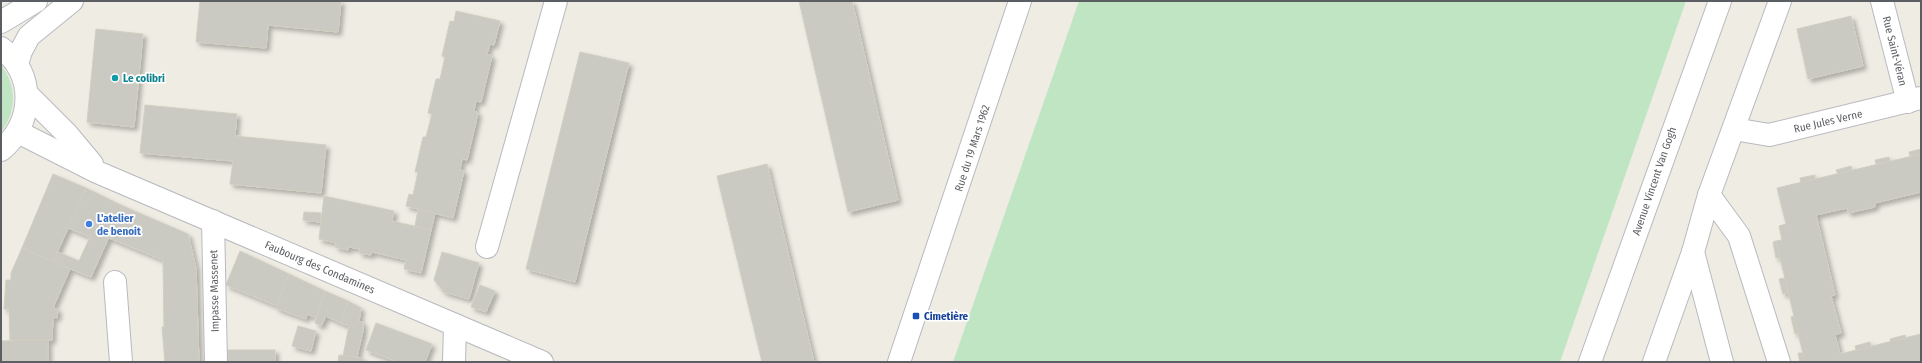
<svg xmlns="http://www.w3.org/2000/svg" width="1922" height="363" font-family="'Fira Sans Condensed',sans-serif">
<defs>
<filter id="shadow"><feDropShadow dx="3.5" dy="3.5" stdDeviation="2" flood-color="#0004"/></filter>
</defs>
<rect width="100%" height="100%" fill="#eeece3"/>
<g fill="#bfe5c3">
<polygon points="1079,1 1686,1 1560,362 953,362"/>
<path d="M 1,65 C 17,86 17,111 1,132 Z"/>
</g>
<g fill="#cac9c2" stroke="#d2cfc1" filter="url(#shadow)">
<polygon points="200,1 341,1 338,32 268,25 266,48 196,42"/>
<polygon points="799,1 852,1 898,200 848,212"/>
<polygon points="456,11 500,21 494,45 490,44 487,54 492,56 481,102 476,101 474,111 478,113 467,160 462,159 460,170 464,171 453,218 406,206 409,194 413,195 418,172 415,172 423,137 426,137 432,114 428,113 436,79 440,79 445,57 442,56 450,21 454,22"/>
<polygon points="1851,16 1863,66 1808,79 1797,29"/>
<polygon points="96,29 143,34 134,127 87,122"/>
<polygon points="580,52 629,63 575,282 526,269"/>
<polygon points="145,105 237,114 235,136 326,145 321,193 230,184 233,161 140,153"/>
<polygon points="1921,149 1921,154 1910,156 1909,152"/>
<polygon points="1921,154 1921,192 1875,203 1875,207 1848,213 1847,208 1816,215 1835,295 1831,296 1841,333 1835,335 1840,354 1921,334 1921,362 1805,362 1776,241 1782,240 1779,226 1786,224 1777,188"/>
<polygon points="1889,157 1890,161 1876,164 1875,160"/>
<polygon points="767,164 814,362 762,362 717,176"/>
<polygon points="1851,166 1852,170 1838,174 1836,170"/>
<polygon points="53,174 86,188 53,262 22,248"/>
<polygon points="1815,175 1815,179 1801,183 1800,178"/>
<polygon points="86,188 123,206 91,277 53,262 58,252 79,261 90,237 68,228"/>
<polygon points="324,196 394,211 392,221 431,230 421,273 404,269 406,260 372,252 371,255 359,253 360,249 349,247 348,250 335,247 336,243 319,239"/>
<polygon points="123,206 188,234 196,268 199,362 165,362 162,327 164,327 163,260 109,238"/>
<polygon points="418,209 435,213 431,230 415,226"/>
<polygon points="304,212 321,213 320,222 303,220"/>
<polygon points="1776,241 1780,257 1776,258 1773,242"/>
<polygon points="22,248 70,269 53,308 58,309 57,318 53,317 52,340 10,340 9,309 4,309 6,280 11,280 11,273"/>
<polygon points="240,251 289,274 277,306 226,285"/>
<polygon points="442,252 479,263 469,299 444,292 434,280"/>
<polygon points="289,274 325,291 316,318 307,314 306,319 276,308"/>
<polygon points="1785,278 1788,293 1783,294 1779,279"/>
<polygon points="480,285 495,291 486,312 471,307"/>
<polygon points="325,291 348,301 341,323 326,316 321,326 315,323"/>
<polygon points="348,301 361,308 359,322 363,322 363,331 357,357 343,356 349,326 341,323"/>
<polygon points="1794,316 1798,333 1795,334 1791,317"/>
<polygon points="376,323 432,344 425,362 398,362 366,350"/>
<polygon points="298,326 316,331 311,351 292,346"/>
<polygon points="1905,335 1906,338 1891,342 1890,339"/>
<polygon points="48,340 48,362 1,362 1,341"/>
<polygon points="1870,342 1871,347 1856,350 1855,346"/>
<rect x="228" y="350" width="47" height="12"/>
<polygon points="1798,353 1803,353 1805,362 1800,362"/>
<polygon points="339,355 363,358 363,362 338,362"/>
</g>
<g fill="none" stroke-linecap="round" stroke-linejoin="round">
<g stroke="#b8babf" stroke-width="24">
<g id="street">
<polyline points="1882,1 1908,102"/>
<polyline points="27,94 67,134 92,164"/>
<polyline points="1734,129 1769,135 1921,98"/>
<polyline points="18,132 97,172 542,362"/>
<polyline points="1709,195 1739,236 1779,362"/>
<polyline points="213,221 216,362"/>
<polyline points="487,247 556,1"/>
<polyline points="1693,252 1722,362"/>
<polyline points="115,282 121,362"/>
<polyline points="454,362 455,325"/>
<polyline points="899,362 1020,1"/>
<polyline points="1590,362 1720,1"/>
<polyline points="1654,362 1693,252 1709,195 1780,1"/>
</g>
</g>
<g stroke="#b8bbc1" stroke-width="24">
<g id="secondary">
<polyline points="1,22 36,1"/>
<path d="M 1,48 C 36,73 34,124 1,150"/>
<polyline points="17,64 21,51 29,36 72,1"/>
</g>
</g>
<use href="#street" stroke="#fff" stroke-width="22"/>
<use href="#secondary" stroke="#fff" stroke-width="22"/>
</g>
<circle fill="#0f9aa8" stroke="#fff" stroke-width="1.5" cx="115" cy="78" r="4"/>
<circle fill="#3f7fe0" stroke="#fff" stroke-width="1.5" cx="89" cy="224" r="4"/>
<rect fill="#1a4fb4" stroke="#fff" stroke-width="1.5" x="912" y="312" width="8" height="8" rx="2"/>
<g text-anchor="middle" stroke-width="3.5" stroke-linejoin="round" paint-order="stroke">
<g font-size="11" fill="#5b5e63" stroke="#fff">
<text transform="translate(1895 51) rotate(76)" y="4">Rue Saint-Véran</text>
<text transform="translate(1828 121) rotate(-13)" y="4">Rue Jules Verne</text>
<text transform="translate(972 148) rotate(-72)" y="4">Rue du 19 Mars 1962</text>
<text transform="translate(1654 181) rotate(-71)" y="4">Avenue Vincent Van Gogh</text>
<text transform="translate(320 267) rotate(23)" y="4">Faubourg des Condamines</text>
<text transform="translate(214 291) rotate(-91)" y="4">Impasse Massenet</text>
</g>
<g font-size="11" font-weight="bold" fill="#0d838f" stroke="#fff" text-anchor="start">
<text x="123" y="82">Le colibri</text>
</g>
<g font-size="11" font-weight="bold" fill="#366cbe" stroke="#fff" text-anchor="start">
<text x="97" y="222">L'atelier<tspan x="97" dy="13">de benoit</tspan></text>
</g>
<g font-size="11" font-weight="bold" fill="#164399" stroke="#fff" text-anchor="start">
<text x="924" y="320">Cimetière</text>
</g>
</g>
<rect width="1922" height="363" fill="none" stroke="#5b5e63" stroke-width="4"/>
</svg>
